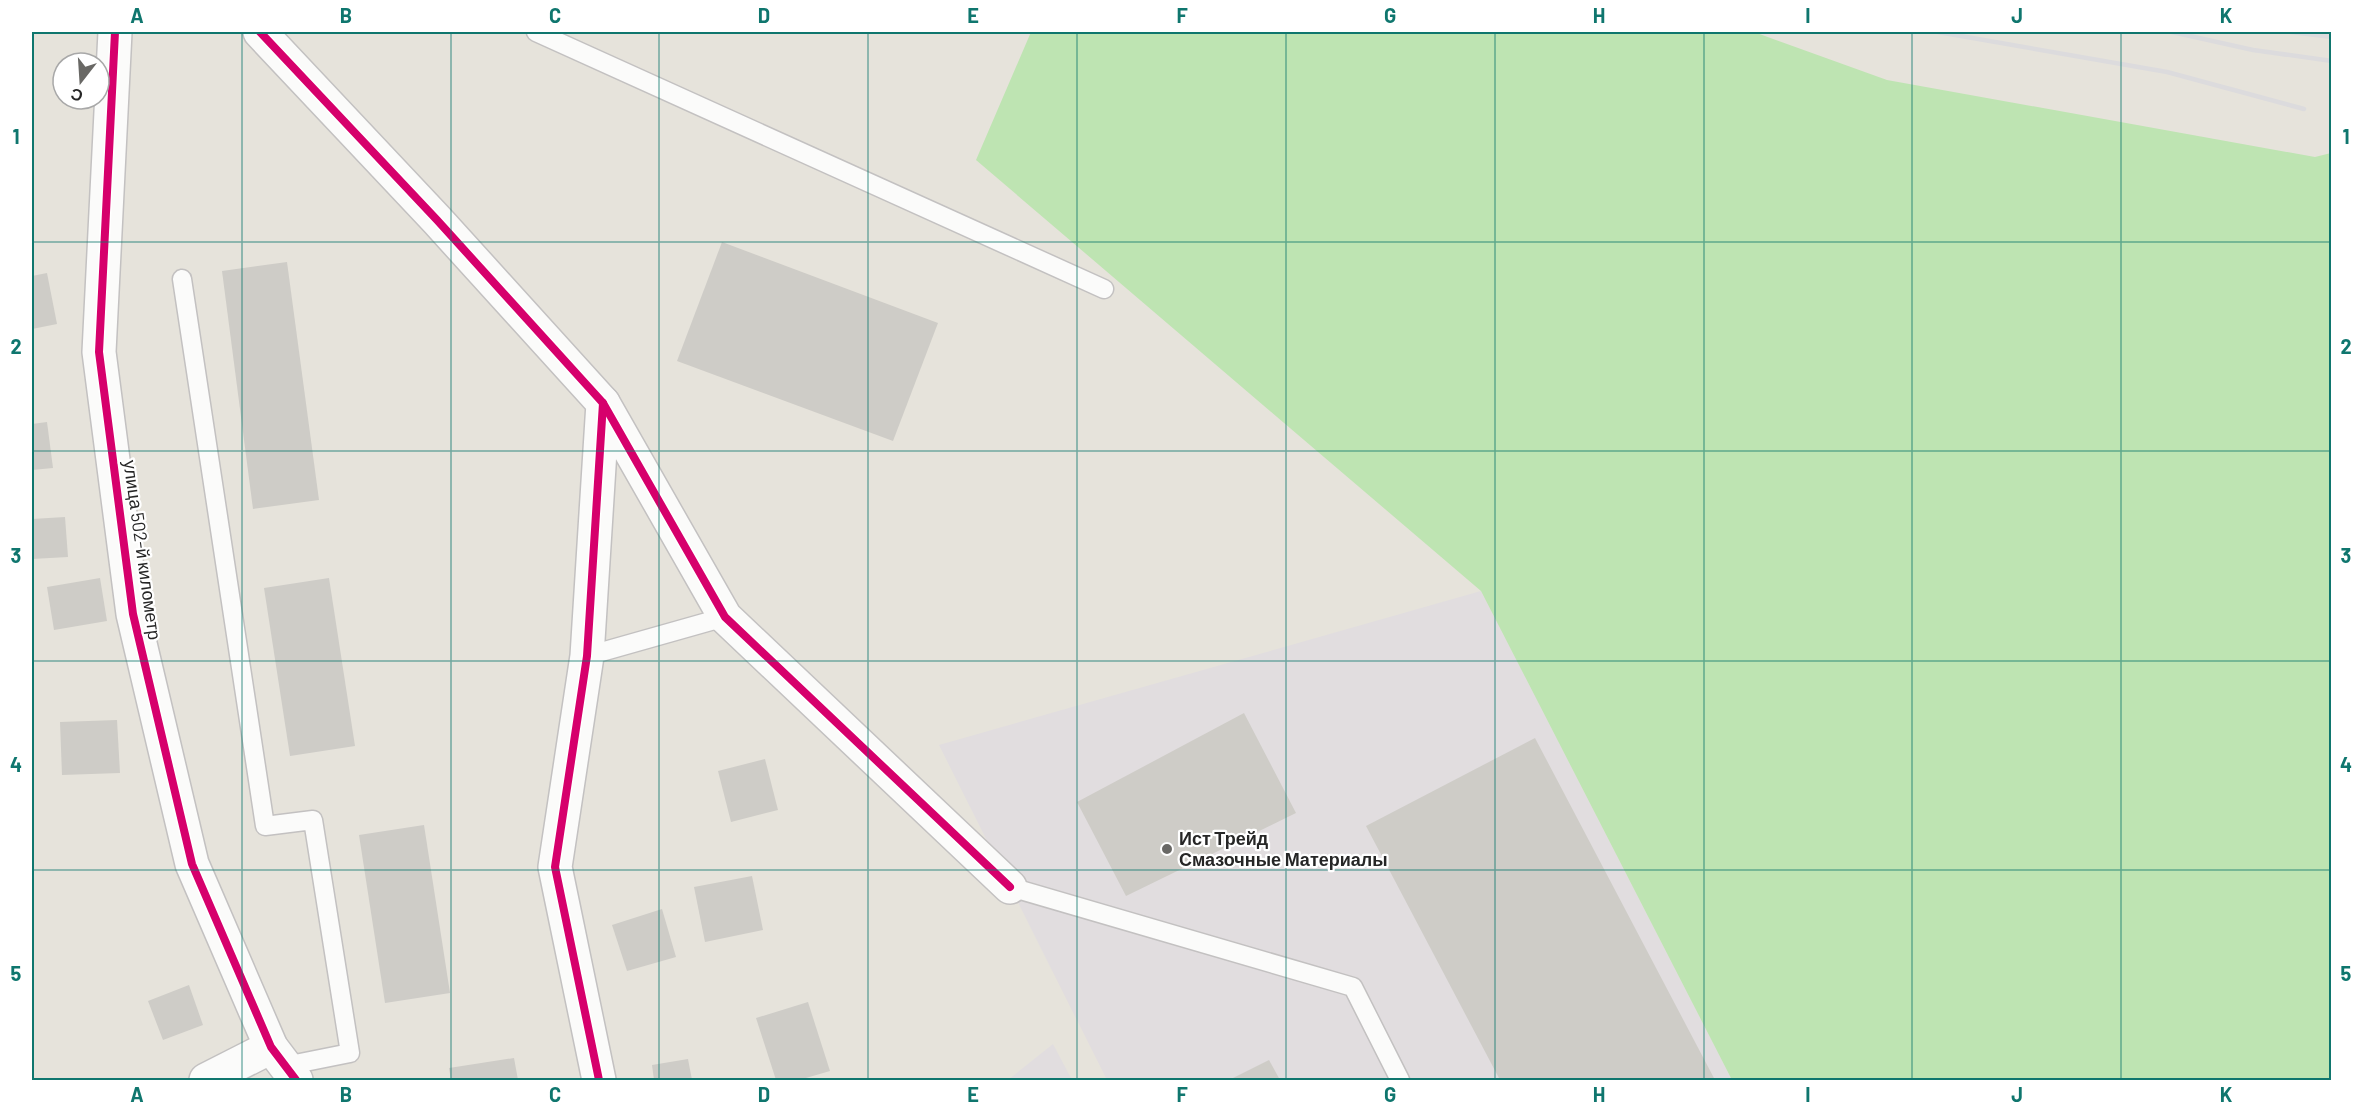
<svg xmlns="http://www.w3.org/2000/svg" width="2363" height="1112" font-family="Barlow,sans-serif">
<rect width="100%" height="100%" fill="#e6e3db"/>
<g fill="#e1dddf">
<polygon points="1481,591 1732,1080 1107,1080 939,745"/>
<polygon points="1053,1044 1072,1080 1008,1080"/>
</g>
<polygon fill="#bee4b2" points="1031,32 1754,32 1887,80 2315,157 2331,153 2331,1080 1732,1080 1481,591 976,160"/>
<g fill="#ceccc7">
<polygon points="722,242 938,323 893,441 677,361"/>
<polygon points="287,262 319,500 253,509 222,271"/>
<polygon points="47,273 57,324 32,329 32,276"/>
<polygon points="47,422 53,468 32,470 32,424"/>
<polygon points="65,517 68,557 32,559 32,519"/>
<polygon points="100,578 107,621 54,630 47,587"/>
<polygon points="329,578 355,746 290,756 264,588"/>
<polygon points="1244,713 1296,813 1126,896 1077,802"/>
<polygon points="117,720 120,773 62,775 60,722"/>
<polygon points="1535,738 1715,1080 1500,1080 1366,826"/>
<polygon points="765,759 778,810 731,822 718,771"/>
<polygon points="424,825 450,993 385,1003 359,835"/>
<polygon points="752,876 763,930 705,942 694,887"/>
<polygon points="662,909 676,957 627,971 612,925"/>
<polygon points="189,985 203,1025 163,1040 148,1001"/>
<polygon points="808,1002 830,1071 799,1080 776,1080 756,1018"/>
<polygon points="514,1058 518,1080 451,1080 449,1068"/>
<polygon points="688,1059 692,1080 654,1080 652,1065"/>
<polygon points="1269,1060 1280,1080 1229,1080"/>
</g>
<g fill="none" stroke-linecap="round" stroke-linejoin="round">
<g stroke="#c3c1c1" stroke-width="21">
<g id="lane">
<polyline points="536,32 1104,289"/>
<polyline points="182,279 265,826 313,820 350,1053 285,1066"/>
<polyline points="587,656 725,617"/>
<polyline points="1010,887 1353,987 1400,1080"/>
</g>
</g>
<g stroke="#c3c1c1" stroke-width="36">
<g id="street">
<polyline points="260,32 437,220 603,403 587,656 555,867 599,1080"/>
<polyline points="603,403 725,617 1010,887"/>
<polyline points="206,1080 271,1047"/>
</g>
</g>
<g stroke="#c3c1c1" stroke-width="36">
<polyline id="secondary" points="115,32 99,352 133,614 192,864 271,1047 296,1080"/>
</g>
<use href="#lane" stroke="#fbfbfa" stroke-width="18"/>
<use href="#street" stroke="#fbfbfa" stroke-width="33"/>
<use href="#secondary" stroke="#fbfbfa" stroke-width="33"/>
<g stroke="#dcdbdd" stroke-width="4.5">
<polyline points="1938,32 2167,72 2304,109"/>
<polyline points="2172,32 2253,50 2332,61"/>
<polyline points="2291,32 2332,37"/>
</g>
<g stroke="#fff" stroke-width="11">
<g id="cycleway">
<polyline points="115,32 99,352 133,614 192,864 271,1047 296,1080"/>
<polyline points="260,32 437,220 603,403 587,656 555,867 599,1080"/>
<polyline points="603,403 725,617 1010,887"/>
</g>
</g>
<use href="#cycleway" stroke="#d6006c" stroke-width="8"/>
</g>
<path fill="none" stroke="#0f766e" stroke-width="1.5" stroke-opacity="0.55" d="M 242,32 L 242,1080M 451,32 L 451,1080M 659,32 L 659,1080M 868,32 L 868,1080M 1077,32 L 1077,1080M 1286,32 L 1286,1080M 1495,32 L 1495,1080M 1704,32 L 1704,1080M 1912,32 L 1912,1080M 2121,32 L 2121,1080M 32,242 L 2332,242M 32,451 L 2332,451M 32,661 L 2332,661M 32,870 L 2332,870"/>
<circle fill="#696865" stroke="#fff" stroke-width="2" cx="1167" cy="849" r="6"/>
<g text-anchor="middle" stroke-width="4.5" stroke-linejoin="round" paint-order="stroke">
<g font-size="18" fill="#262626" stroke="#fff">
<text transform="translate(142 550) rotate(82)" y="6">улица 502-й километр</text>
</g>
<g font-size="18" font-weight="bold" fill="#262626" stroke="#fff" text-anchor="start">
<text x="1179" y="845">Ист Трейд<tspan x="1179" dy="21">Смазочные Материалы</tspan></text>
</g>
</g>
<rect width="2363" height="1112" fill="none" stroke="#ffffff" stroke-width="66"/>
<g transform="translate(81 81) rotate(197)"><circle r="28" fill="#ffffff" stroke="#a8a8a8" stroke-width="1.5"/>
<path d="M0-4.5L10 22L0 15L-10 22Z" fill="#696865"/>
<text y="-9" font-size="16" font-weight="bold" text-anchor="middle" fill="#262626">С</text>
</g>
<rect x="33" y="33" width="2297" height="1046" fill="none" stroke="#0f766e" stroke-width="2"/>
<g font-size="20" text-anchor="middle" font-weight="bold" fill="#0f766e">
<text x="137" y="23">A</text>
<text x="346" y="23">B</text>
<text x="555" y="23">C</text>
<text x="764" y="23">D</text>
<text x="973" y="23">E</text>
<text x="1182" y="23">F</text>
<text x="1390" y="23">G</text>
<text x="1599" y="23">H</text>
<text x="1808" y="23">I</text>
<text x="2017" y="23">J</text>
<text x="2226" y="23">K</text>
<text x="16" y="144">1</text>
<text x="2346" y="144">1</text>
<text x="16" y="354">2</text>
<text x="2346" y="354">2</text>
<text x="16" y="563">3</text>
<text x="2346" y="563">3</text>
<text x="16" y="772">4</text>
<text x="2346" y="772">4</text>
<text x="16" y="981">5</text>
<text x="2346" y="981">5</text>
<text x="137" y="1102">A</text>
<text x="346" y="1102">B</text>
<text x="555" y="1102">C</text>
<text x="764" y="1102">D</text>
<text x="973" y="1102">E</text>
<text x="1182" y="1102">F</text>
<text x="1390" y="1102">G</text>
<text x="1599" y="1102">H</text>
<text x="1808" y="1102">I</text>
<text x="2017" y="1102">J</text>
<text x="2226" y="1102">K</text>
</g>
</svg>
